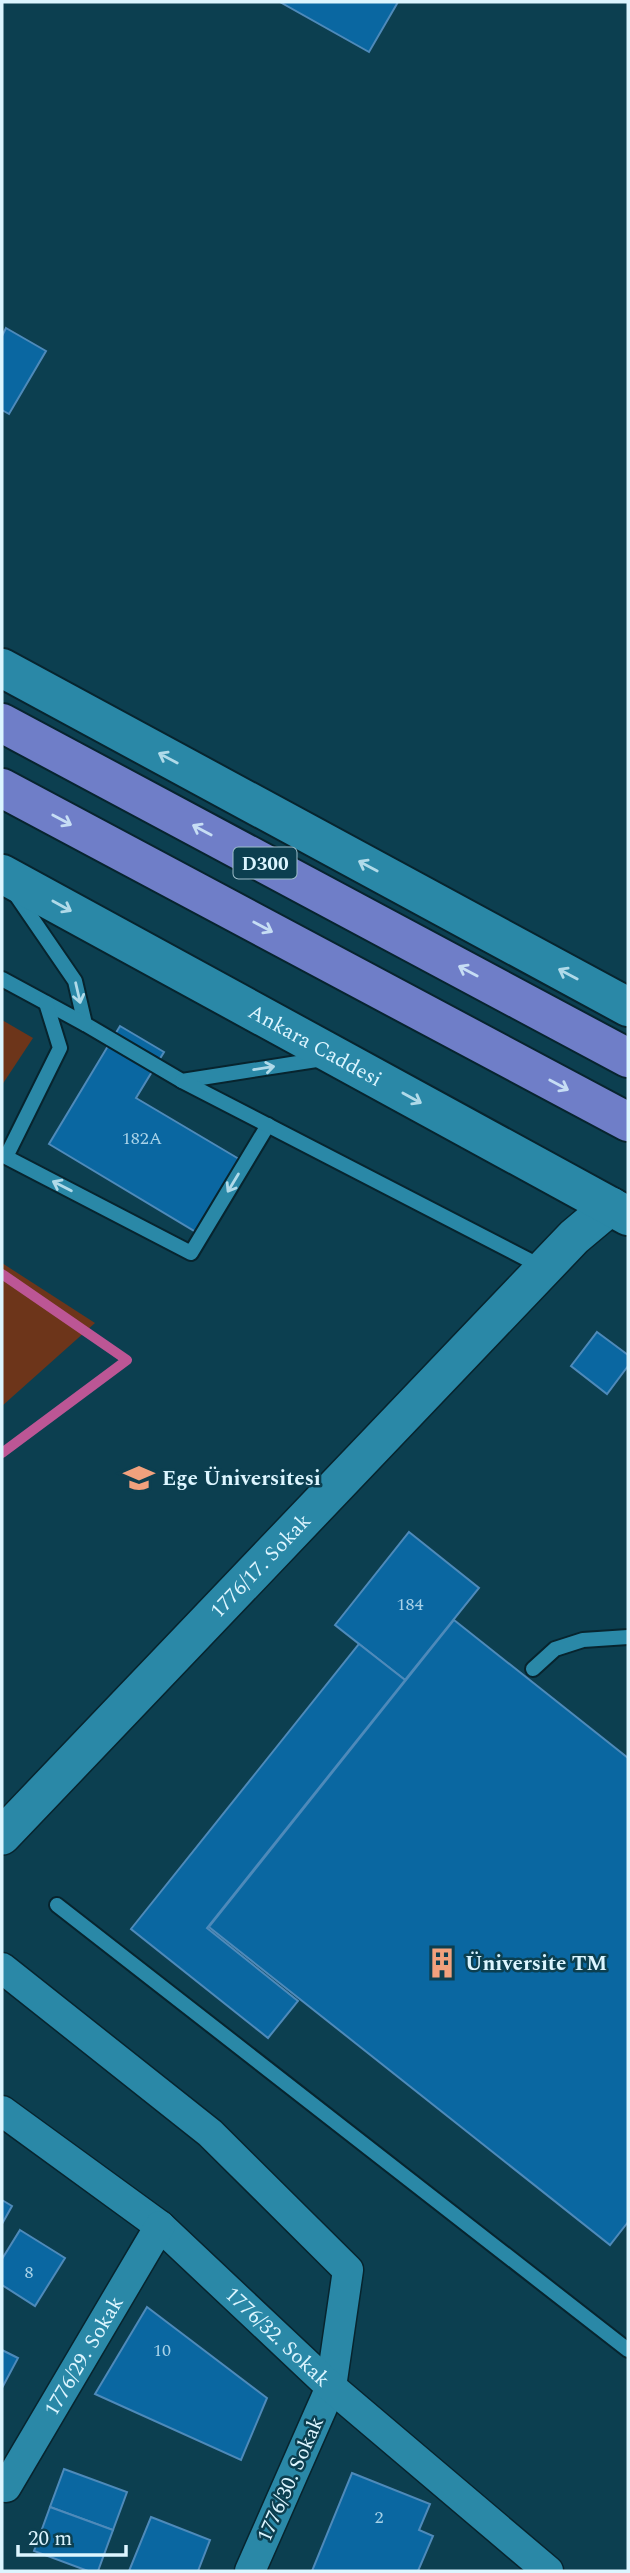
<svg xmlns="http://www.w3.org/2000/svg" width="630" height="2573" font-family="Spectral,serif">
<rect width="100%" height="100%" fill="#0c3f50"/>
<g fill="#6d351a">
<polygon points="2,1020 33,1038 2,1085"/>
<polygon points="2,1263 95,1323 2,1406"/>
</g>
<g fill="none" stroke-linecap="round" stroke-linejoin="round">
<polyline stroke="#bc5695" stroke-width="10" points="2,1274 127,1360 2,1453"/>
</g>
<g fill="#0a67a1" stroke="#4e8aba" stroke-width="2">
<polygon points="280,2 398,2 369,52"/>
<polygon points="6,328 46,351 9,414 2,410 2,336"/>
<polygon points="120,1026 164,1052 136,1098 239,1159 196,1232 49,1144"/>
<polygon points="597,1332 628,1355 628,1366 607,1394 571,1366"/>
<polygon points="409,1532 479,1588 405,1680 335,1625"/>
<polygon points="454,1620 628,1758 628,2222 610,2245 209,1927"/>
<polygon points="359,1644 405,1680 207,1928 298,2001 268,2038 131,1929"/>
<polygon points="2,2200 12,2206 2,2224"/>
<polygon points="20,2230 65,2258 35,2306 2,2285 2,2259"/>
<polygon points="147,2307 267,2398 241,2460 95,2394"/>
<polygon points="2,2350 18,2358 2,2388"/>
<polygon points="64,2469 127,2492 113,2530 50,2507"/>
<polygon points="352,2473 430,2504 419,2530 433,2536 418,2571 312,2571"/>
<polygon points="50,2507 113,2530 98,2571 88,2571 34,2551"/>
<polygon points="151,2517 210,2540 198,2571 129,2571"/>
</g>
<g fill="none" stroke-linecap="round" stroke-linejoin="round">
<g stroke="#07242e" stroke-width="18">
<g id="service">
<polyline points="16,895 75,981 85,1024 182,1081 323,1059"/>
<polyline points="2,979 85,1024"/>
<polyline points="46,1003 60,1048 6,1157 191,1253 268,1125"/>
<polyline points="182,1081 544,1268"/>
<polyline points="533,1669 555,1649 583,1640 628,1637"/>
<polyline points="57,1905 628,2350"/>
</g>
</g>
<g stroke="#07242e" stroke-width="33">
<g id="minor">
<polyline points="2,1968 210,2133 348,2270 331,2387 250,2571"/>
<path id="s1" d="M 2,2111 L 160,2226 L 331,2387 L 548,2571"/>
<path id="s2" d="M 2,2483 L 6,2487 L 160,2226"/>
</g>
</g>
<g stroke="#07242e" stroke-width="40">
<g id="tertiary">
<path id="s3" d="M 2,1836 L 574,1237 L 611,1206"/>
</g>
</g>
<g stroke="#07242e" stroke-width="42">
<g id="secondary">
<polyline points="2,668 628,1007"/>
<path id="s4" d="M 2,874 L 628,1216"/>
</g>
</g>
<g stroke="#07242e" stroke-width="42">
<g id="trunk">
<polyline points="2,723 628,1058"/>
<polyline points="2,788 628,1122"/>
</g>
</g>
<use href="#service" stroke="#2a88a7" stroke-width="14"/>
<use href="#minor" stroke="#2a88a7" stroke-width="30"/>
<use href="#tertiary" stroke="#2a88a7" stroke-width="37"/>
<use href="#secondary" stroke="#2a88a7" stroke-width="38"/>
<use href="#trunk" stroke="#6f7ec8" stroke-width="38"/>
</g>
<defs><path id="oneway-shaft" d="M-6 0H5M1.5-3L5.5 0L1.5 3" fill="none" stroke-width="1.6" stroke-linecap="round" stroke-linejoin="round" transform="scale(1.75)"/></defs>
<g stroke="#b0dae9">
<use href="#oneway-shaft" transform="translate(168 758) rotate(-152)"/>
<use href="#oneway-shaft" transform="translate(368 866) rotate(-152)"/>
<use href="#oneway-shaft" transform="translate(62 906) rotate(29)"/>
<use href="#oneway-shaft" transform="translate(568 974) rotate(-152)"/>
<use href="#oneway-shaft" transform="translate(78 993) rotate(77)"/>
<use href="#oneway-shaft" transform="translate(264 1068) rotate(-9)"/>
<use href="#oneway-shaft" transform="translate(412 1098) rotate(29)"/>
<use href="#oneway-shaft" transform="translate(233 1183) rotate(121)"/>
<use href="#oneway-shaft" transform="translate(62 1186) rotate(-153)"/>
</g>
<g stroke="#c6ddf4">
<use href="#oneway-shaft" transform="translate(62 820) rotate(28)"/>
<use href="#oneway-shaft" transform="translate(202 830) rotate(-152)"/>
<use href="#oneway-shaft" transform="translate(263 927) rotate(28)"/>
<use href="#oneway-shaft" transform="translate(468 971) rotate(-152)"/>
<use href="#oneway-shaft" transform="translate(559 1085) rotate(28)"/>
</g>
<defs>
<g id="university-bare" transform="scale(2.415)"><path d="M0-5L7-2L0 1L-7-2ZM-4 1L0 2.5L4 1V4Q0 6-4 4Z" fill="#f1a17d" stroke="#0c3f50" stroke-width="2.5" paint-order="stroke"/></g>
<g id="building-bare" transform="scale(2.415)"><path d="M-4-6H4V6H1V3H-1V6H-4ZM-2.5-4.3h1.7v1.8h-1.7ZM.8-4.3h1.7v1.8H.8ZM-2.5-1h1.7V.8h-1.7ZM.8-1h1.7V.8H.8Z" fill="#f1a17d" stroke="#0c3f50" stroke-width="2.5" paint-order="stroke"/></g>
</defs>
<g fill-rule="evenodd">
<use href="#university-bare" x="139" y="1478"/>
<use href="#building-bare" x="442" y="1963"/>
</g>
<g text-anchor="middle" stroke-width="5" stroke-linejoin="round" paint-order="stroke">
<g font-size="18" fill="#a8d2e8">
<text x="142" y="1144">182A</text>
<text x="410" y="1610">184</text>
<text x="29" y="2278">8</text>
<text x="162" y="2356">10</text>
<text x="379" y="2523">2</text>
</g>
<rect fill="#0c3f50" stroke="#9ebeca" stroke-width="2" x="233.5" y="847.5" width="63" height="31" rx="5"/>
<g font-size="19" font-weight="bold" fill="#dcf5ff">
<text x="265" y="870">D300</text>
</g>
<g font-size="21" fill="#dcf5ff" stroke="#0c3f50">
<text dy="7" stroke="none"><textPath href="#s4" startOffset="357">Ankara Caddesi</textPath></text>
<text dy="7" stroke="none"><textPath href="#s3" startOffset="374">1776/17. Sokak</textPath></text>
<text dy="7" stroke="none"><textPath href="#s1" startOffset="357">1776/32. Sokak</textPath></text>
<text dy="7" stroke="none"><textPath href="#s2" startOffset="158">1776/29. Sokak</textPath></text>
<text transform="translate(290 2479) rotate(-66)" y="7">1776/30. Sokak</text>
</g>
<g font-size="21" font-weight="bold" fill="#dcf5ff" stroke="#0c3f50" text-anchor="start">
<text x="162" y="1485">Ege Üniversitesi</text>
<text x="465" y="1970">Üniversite TM</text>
</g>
</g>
<rect width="630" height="2573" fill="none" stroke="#dcf5ff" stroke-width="7"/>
<path d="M18 2545v10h108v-10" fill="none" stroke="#dcf5ff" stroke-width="3.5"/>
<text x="28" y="2545" font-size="21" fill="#dcf5ff" stroke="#0c3f50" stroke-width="5" paint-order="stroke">20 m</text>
</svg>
